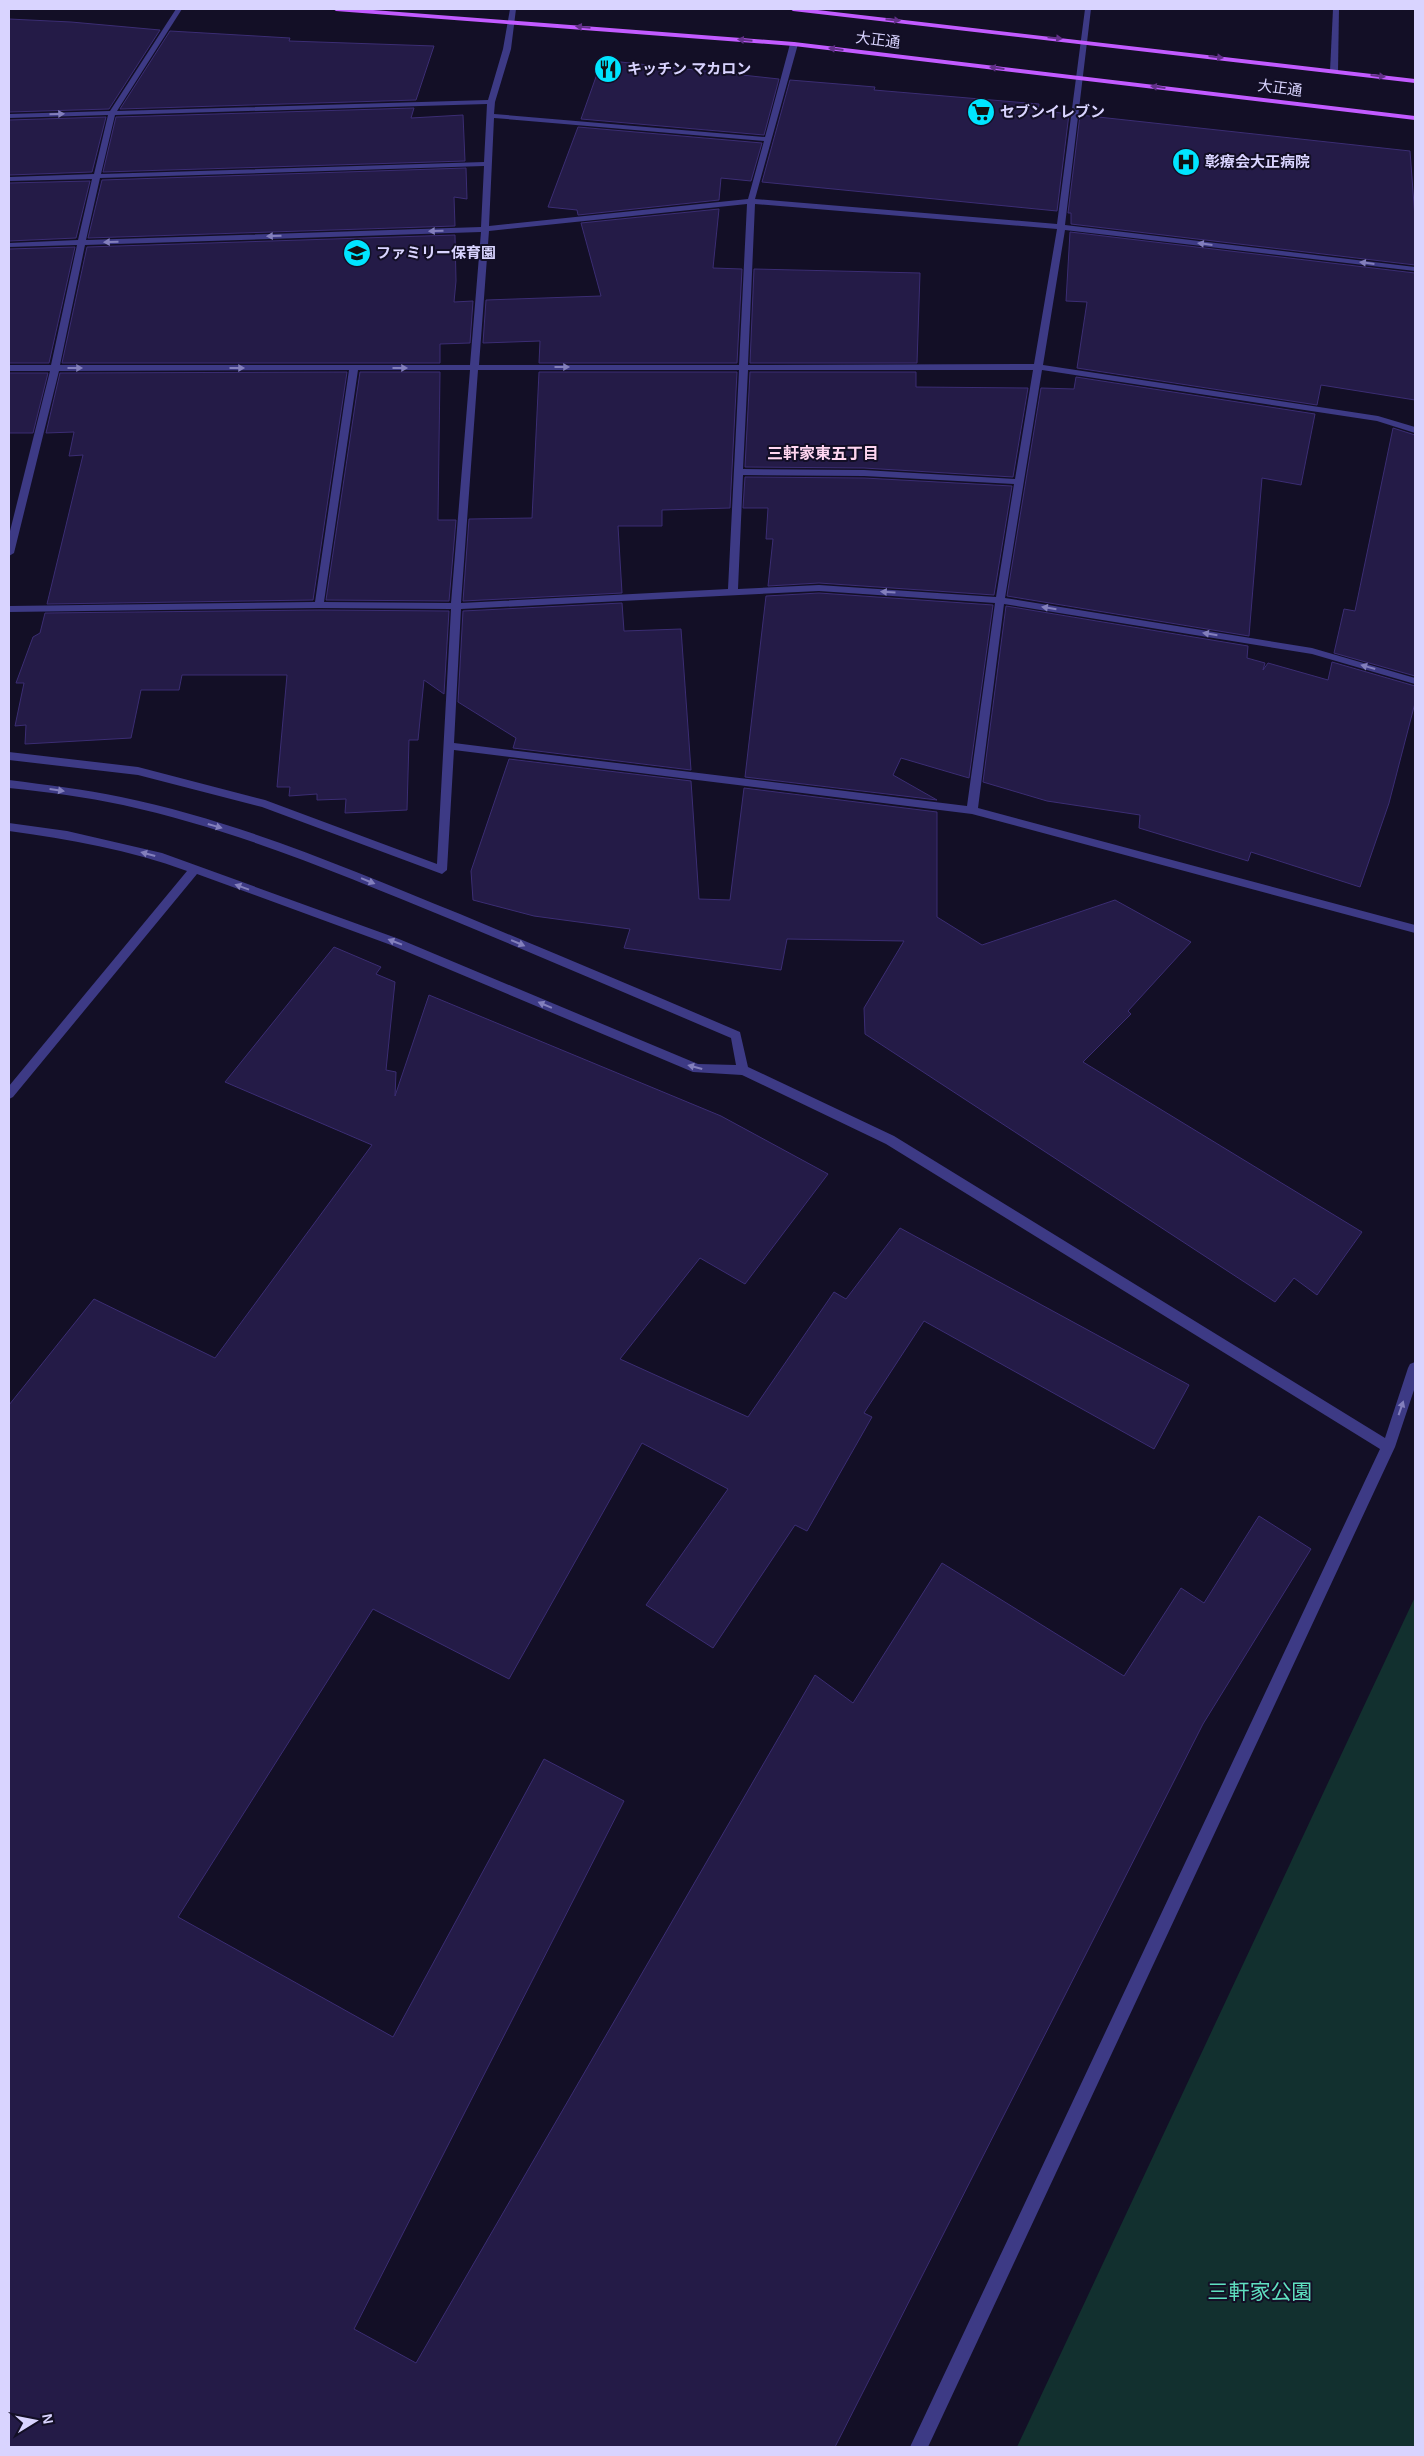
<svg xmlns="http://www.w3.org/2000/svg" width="1424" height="2456" font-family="Arial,'Noto Sans JP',sans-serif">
<rect width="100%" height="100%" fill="#130f26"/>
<polygon fill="#12302f" points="1415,1597 1415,2447 1017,2447"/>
<g fill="#241b47" stroke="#3b2d73">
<polygon points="9,19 71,22 160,30 109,109 9,112"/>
<polygon points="170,31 290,38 289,41 434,46 416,100 120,109"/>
<polygon points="602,60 779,79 764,135 581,119"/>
<polygon points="790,80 875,87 874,90 1039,104 1038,110 1069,114 1057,211 762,182"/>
<polygon points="414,108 411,118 463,115 465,161 103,172 116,117"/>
<polygon points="1080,115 1410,151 1415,218 1415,265 1071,224 1071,213 1068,213"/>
<polygon points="106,117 92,172 9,175 9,120"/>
<polygon points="578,127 762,143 751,181 721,178 719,200 578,215 577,210 548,207"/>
<polygon points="466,168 467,199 454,197 455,226 88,238 102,180"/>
<polygon points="90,181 76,238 9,241 9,183"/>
<polygon points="719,209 713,268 742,269 737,363 539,363 540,341 483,343 486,300 601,296 581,223"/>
<polygon points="1070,232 1415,273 1415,400 1321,385 1317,405 1077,368 1087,302 1066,301"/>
<polygon points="455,235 456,281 454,302 473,301 470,343 440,344 440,363 62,363 87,247"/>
<polygon points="75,247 49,363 9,363 9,249"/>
<polygon points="754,269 920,273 917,363 750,363"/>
<polygon points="347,372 313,600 47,604 83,455 69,456 74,432 46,433 60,373"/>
<polygon points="360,372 440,372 438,520 456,520 449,601 326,600"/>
<polygon points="539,372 737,372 730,508 662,510 662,526 618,526 622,593 463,601 469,519 532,518"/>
<polygon points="750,372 916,372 916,387 1028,388 1013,477 864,468 745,467"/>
<polygon points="9,373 48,373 33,433 9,433"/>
<polygon points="1076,377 1315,414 1301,485 1262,478 1249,636 1007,596 1041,388 1074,389"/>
<polygon points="1393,428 1415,435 1415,676 1334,653 1344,609 1355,611"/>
<polygon points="745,477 864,478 1012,486 994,595 819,583 768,586 773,539 766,539 768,508 743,508"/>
<polygon points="819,593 993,605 969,778 901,758 893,775 937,800 745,777 766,596"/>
<polygon points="622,603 624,631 681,629 691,770 513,748 516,738 458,702 463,611"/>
<polygon points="1006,606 1248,646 1247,658 1265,663 1263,670 1268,663 1328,680 1332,662 1415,686 1415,703 1389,803 1360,887 1251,852 1248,861 1139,828 1140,815 1047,801 983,782"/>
<polygon points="319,610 449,611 444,694 424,680 418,740 409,740 407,810 345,813 346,799 317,800 317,794 289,796 290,787 277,787 287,675 182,675 179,690 141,690 131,738 25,744 26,725 15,726 24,683 16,683 33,637 40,633 45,613"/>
<polygon points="509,759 691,781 699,899 730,900 744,788 937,812 937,917 982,945 1115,900 1191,942 1128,1011 1131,1014 1083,1062 1362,1232 1317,1295 1294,1278 1275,1302 865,1034 864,1008 904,941 787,939 781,970 624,948 630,929 534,916 473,900 471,871"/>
<polygon points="334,947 381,967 376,974 395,982 386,1070 396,1072 395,1096 429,995 721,1116 828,1174 745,1284 700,1258 620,1359 748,1417 834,1292 846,1299 900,1228 1189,1385 1154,1449 924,1321 864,1413 872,1417 807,1531 795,1525 713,1648 646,1605 728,1489 642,1443 509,1679 373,1609 178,1917 393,2037 544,1759 624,1801 354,2329 416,2363 815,1675 853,1703 942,1563 1124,1676 1181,1588 1204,1603 1259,1516 1311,1549 1203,1724 835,2447 9,2447 9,1405 94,1299 215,1358 372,1145 225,1082"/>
</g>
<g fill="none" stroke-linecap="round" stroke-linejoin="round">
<g fill="#3d3a85" fill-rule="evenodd">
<path d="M 176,9 L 182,9 L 117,111 L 488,100 L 503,49 L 510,9 L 516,9 L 511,49 L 495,102 L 494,114 L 765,137 L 790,44 L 794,42 L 798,44 L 755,199 L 1057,224 L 1085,9 L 1091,9 L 1065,225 L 1415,267 L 1415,271 L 1065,230 L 1043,365 L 1378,416 L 1415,427 L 1415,433 L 1377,421 L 1042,370 L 1005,598 L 1312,648 L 1415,678 L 1415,684 L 1312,654 L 1004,604 L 978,808 L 1415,925 L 1415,933 L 972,814 L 454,750 L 447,870 L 442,874 L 262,807 L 138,775 L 9,760 L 9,752 L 138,767 L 265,800 L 437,864 L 451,609 L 319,608 L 9,612 L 9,606 L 315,602 L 349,370 L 59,371 L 14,553 L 9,556 L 9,535 L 50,371 L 9,371 L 9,365 L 51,365 L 77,245 L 9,247 L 9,243 L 78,240 L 92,179 L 9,181 L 9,177 L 94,174 L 108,115 L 9,118 L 9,114 L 110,111 ZM 487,104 L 484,162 L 101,174 L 115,115 ZM 494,118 L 764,141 L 748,199 L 489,226 ZM 484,166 L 481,227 L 86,240 L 100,178 ZM 747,204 L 739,365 L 479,365 L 489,231 ZM 755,204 L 1057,229 L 1034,364 L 748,365 ZM 481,232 L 470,365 L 60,365 L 85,245 ZM 358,370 L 470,370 L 451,603 L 324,602 ZM 478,370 L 739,370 L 728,589 L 461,603 ZM 748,370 L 1033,370 L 1015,479 L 864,470 L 743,469 ZM 743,475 L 864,476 L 1014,484 L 996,597 L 819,585 L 738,589 ZM 819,591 L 995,603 L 967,806 L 454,743 L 461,609 Z"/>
<polygon points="1333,9 1339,9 1338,71 1334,73 1330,71"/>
<path d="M 9,780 C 47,785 84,789 121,797 C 238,821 349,869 460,914 C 553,953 647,992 740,1032 L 748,1067 L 894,1136 L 1385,1438 L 1408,1368 L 1410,1364 L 1415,1362 L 1415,1387 L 1395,1447 L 928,2447 L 910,2447 L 1380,1449 L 886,1144 L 742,1075 L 693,1072 L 391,945 L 197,874 L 13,1097 L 9,1099 L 9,1086 L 187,871 C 130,850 69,839 9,831 L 9,823 L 67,831 L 162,853 L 399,939 L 698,1064 L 736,1065 L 731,1038 C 637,998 544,958 450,919 C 343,875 237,830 123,805 C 86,797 47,792 9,788 Z"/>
</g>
<g fill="#c25bff" fill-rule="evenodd">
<polygon points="333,9 360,9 794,42 1415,116 1415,120 794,46 336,11"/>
<polygon points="790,9 809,9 1415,79 1415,83 793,11"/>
</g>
</g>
<defs><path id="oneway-solid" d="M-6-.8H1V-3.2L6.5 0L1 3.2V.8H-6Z" transform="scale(1.25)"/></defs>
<g fill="#623188">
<use href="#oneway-solid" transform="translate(893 20) rotate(6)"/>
<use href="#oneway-solid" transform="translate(583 27) rotate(-175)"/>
<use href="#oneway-solid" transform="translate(1055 38) rotate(6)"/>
<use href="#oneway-solid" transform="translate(745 40) rotate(-175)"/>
<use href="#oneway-solid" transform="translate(836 49) rotate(-173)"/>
<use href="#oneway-solid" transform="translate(1216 57) rotate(7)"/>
<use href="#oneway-solid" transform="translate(997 68) rotate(-173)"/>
<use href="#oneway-solid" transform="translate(1378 76) rotate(7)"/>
<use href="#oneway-solid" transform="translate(1158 87) rotate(-173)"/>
</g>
<g fill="#837fbc">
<use href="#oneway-solid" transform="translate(57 114) rotate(-2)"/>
<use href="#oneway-solid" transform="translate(436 231) rotate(178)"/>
<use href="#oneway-solid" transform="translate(274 236) rotate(178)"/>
<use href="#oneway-solid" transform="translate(111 242) rotate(178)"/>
<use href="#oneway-solid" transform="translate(1205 244) rotate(-173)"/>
<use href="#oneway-solid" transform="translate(1367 263) rotate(-173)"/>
<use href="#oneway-solid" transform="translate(562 367)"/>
<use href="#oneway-solid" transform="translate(75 368)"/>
<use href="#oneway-solid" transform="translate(237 368)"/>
<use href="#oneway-solid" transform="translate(400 368)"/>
<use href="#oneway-solid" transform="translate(888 592) rotate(-176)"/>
<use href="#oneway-solid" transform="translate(1049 608) rotate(-171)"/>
<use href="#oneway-solid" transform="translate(1210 634) rotate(-171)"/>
<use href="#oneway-solid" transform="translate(1368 667) rotate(-164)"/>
<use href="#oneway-solid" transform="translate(57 790) rotate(8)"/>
<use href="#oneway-solid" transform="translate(215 826) rotate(16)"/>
<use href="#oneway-solid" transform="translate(148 854) rotate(-165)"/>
<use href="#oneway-solid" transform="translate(368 881) rotate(22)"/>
<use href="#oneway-solid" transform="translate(242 887) rotate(-160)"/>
<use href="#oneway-solid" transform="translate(395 942) rotate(-159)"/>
<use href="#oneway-solid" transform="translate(518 943) rotate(23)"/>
<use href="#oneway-solid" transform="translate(545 1005) rotate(-157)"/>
<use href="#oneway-solid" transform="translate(695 1067) rotate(-165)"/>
<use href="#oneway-solid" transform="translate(1401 1408) rotate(-71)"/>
</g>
<defs>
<g id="restaurant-disc" transform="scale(1.4375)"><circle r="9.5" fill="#00e5ff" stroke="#130f26"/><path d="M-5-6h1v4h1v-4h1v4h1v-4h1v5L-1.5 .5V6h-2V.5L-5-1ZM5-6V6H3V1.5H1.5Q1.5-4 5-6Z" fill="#111"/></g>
<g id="supermarket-disc" transform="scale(1.4375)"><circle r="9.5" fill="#00e5ff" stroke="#130f26"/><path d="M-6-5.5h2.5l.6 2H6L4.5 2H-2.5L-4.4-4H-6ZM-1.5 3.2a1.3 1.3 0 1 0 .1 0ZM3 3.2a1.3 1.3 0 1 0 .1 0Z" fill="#111"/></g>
<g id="hospital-disc" transform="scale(1.4375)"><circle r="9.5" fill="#00e5ff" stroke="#130f26"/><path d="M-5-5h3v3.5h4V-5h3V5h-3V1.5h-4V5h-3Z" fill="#111"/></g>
<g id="school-disc" transform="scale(1.4375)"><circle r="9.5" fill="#00e5ff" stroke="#130f26"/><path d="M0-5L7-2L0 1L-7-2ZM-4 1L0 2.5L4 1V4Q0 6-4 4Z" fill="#111"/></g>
</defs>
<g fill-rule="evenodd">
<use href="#restaurant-disc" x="608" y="69"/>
<use href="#supermarket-disc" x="981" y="112"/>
<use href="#hospital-disc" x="1186" y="162"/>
<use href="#school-disc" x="357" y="253"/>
</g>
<g text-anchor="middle" stroke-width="4" stroke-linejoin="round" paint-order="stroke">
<g font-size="15" fill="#d9d4ff" stroke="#130f26">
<text transform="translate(878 40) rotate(7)" y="5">大正通</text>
<text transform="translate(1280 88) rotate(7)" y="5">大正通</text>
</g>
<g font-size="15" font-weight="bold" fill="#d9d4ff" stroke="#130f26" text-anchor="start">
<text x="627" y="74">キッチン マカロン</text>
<text x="1000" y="117">セブンイレブン</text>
<text x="1205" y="167">彰療会大正病院</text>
<text x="376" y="258">ファミリー保育園</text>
</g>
<g font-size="16" font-weight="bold" fill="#ffd6f0" stroke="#130f26">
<text x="823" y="459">三軒家東五丁目</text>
</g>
<g font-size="21" fill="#5fe0c0" stroke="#130f26">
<text x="1260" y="2299">三軒家公園</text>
</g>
</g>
<rect width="1424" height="2456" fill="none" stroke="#d9d4ff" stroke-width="20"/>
<g transform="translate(35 2421) rotate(80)" stroke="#130f26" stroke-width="4" paint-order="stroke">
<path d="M0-4L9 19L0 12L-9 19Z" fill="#d9d4ff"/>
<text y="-8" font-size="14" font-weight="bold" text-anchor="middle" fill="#d9d4ff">N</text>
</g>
</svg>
